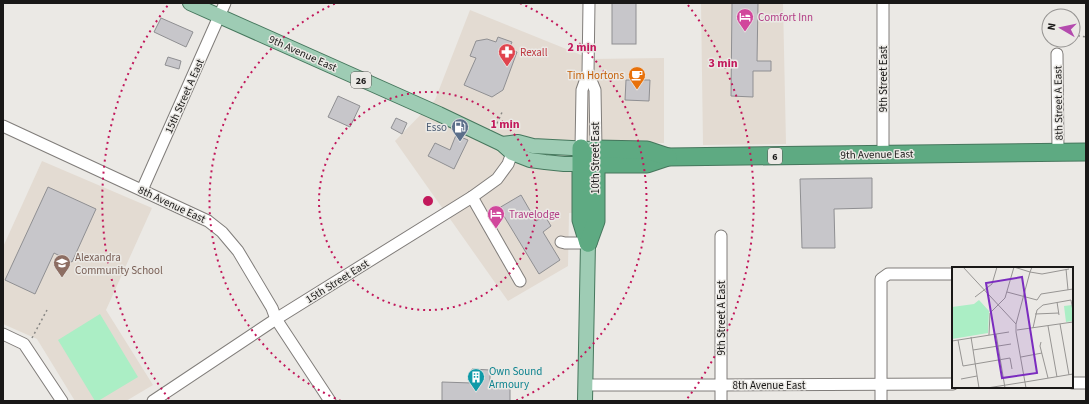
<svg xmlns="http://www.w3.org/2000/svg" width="1089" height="404" font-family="'Source Sans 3',sans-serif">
<rect width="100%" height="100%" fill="#ebe9e5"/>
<g fill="#e3dbd2">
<polygon points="701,3 783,3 786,144 703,145"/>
<polygon points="470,10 591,59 664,58 664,143 591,143 591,212 569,213 568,266 508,301 395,141 435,100"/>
<polygon points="42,161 152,208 106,310 153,385 126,401 75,401 37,339 3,324 3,247"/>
</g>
<polygon fill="#abeec5" points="100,314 138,377 98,401 95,401 58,340"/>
<g fill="#c7c6ca" stroke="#8f8f92">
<rect x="612" y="3" width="24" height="41"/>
<polygon points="732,3 758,3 757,61 771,61 771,71 753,71 753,97 731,96"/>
<polygon points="161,18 193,32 186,47 154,32"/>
<polygon points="498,37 512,42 509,49 517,52 503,90 492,97 464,85 476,58 470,56 476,41 487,39 496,42"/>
<polygon points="168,57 181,61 179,69 165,65"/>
<polygon points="626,80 650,80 649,101 625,100"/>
<polygon points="338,96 360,106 350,127 328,117"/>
<polygon points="396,118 407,123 402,134 391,128"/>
<polygon points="456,135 468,140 454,169 428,156 435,143 450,150"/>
<polygon points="872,178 872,208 834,209 835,248 802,248 800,179"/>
<polygon points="48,187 96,209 72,262 54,253 35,294 5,280"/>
<polygon points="521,195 536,221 545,216 551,226 543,232 560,260 539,274 499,208"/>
<polygon points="472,369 490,370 490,383 510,383 510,401 442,401 442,382 472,383"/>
</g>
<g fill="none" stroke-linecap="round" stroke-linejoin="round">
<g stroke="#807d7a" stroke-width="13">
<g id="minor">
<polyline points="883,3 883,154"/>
<polyline points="1057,54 1058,152"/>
<polyline points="588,73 595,90 596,149"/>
<polyline points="3,126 208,221 222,232 238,251 272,308 276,319 330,401"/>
<polyline points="581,148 582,90 588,73 589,3"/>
<polyline points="142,190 225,3"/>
<polyline points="472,197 520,281"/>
<polyline points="721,236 721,401"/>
<polyline points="561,242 565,243 588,243"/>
<polyline points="3,334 24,344 62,401"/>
<polyline points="1072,383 1086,383"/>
<polyline points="585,385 721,385 953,384"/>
<polyline points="153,401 276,319 472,197 497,179 508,164 512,153"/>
<polyline points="881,401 881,279 888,274 953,274"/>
</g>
</g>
<g stroke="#46775d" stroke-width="16">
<g id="major">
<polyline points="190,3 439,114 502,144 512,153 530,160 545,162 564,164 590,164"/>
<polyline points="502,144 518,142 533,146 591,149"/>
<polyline points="585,401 588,243"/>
</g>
</g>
<g stroke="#46775d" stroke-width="19">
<g id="highway">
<polyline points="581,148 581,220 588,243"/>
<polyline points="595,164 647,164 668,157 1086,152"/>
<polyline points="588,243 596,221 596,149 647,150 668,157"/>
</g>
</g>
<g stroke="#888784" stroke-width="1.5" stroke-dasharray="2 3" stroke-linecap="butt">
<polyline points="1048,31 1049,31"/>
<polyline points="1073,35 1086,37"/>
<polyline points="495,128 503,110"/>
<polyline points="32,338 47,310"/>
</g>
<use href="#minor" stroke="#fff" stroke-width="11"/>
<use href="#major" stroke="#9eccb4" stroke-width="14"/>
<use href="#highway" stroke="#5eaa82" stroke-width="17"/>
</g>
<g fill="none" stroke="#c2185b" stroke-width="2" stroke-dasharray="2 4">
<circle cx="428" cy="201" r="109"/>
<path d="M341 401A218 218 0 0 1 336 3M520 3A218 218 0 0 1 515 401"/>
<path d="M169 399A326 326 0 0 1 168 5M688 5A326 326 0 0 1 687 399"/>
</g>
<defs>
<g id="hotel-pin" transform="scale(0.9)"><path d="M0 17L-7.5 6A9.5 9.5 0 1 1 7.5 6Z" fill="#d1479c" stroke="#ebe9e5"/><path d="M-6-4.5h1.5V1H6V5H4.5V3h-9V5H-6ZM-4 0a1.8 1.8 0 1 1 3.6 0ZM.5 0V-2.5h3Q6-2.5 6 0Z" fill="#fff"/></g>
<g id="pharmacy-pin" transform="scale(0.9)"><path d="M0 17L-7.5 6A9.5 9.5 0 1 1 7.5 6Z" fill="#e0444e" stroke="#ebe9e5"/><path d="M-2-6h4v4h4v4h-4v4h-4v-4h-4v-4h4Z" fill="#fff"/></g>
<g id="cafe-pin" transform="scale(0.9)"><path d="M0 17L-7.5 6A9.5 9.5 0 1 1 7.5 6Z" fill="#e8710a" stroke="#ebe9e5"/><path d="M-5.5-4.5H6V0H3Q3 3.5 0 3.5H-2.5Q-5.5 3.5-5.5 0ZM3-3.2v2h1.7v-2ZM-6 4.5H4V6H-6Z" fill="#fff"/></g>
<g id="fuel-pin" transform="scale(0.9)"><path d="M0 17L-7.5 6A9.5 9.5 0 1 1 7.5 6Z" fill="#5c6f8a" stroke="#ebe9e5"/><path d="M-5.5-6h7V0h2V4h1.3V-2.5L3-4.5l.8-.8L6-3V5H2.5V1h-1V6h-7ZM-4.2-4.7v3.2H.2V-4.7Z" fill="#fff"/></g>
<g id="school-pin" transform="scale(0.9)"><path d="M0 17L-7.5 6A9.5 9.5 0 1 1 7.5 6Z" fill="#8d6e63" stroke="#ebe9e5"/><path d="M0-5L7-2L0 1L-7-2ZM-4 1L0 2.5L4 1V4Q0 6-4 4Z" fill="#fff"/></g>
<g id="building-pin" transform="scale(0.9)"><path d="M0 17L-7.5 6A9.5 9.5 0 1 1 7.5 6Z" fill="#0f9aa8" stroke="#ebe9e5"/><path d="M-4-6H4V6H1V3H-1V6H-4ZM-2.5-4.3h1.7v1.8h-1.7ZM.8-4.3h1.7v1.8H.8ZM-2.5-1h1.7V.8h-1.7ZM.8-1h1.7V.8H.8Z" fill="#fff"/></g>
</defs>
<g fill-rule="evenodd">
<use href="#hotel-pin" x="745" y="17"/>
<use href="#pharmacy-pin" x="507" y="52"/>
<use href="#cafe-pin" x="637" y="75"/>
<use href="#fuel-pin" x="460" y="127"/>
<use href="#hotel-pin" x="496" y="214"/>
<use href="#school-pin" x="62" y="263"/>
<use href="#building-pin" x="476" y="377"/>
</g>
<g text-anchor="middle" stroke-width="3" stroke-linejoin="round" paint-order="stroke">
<g fill="#ebe9e5" stroke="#585755" stroke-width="1">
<rect x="351" y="72" width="20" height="16" rx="3"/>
<rect x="768" y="148" width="14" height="16" rx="3"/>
</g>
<g font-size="10" font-weight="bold" fill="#191817">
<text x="361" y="84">26</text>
<text x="775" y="160">6</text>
</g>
<g font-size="11" fill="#b23c85" stroke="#ebe9e5" text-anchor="start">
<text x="758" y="21">Comfort Inn</text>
<text x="509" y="218">Travelodge</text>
</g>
<g font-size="11" fill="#be3a42" stroke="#ebe9e5" text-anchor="start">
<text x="520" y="56">Rexall</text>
</g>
<g font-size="11" fill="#191817" stroke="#ebe9e5">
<text transform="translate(303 53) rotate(24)" y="4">9th Avenue East</text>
<text transform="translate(883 79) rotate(-90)" y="4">9th Street East</text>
<text transform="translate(184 96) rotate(-66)" y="4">15th Street A East</text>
<text transform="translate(1058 103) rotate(-91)" y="4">8th Street A East</text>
<text transform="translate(877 154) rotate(-1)" y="4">9th Avenue East</text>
<text transform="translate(595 158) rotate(-90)" y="4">10th Street East</text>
<text transform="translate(172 204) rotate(25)" y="4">8th Avenue East</text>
<text transform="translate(337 281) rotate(-32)" y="4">15th Street East</text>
<text transform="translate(721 318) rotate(-90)" y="4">9th Street A East</text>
<text x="769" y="389">8th Avenue East</text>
</g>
<g font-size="11" fill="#c56008" stroke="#ebe9e5" text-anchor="end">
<text x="624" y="79">Tim Hortons</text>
</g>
<g font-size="11" fill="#4e5e75" stroke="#ebe9e5" text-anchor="end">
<text x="447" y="131">Esso</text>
</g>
<g font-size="11" fill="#785e54" stroke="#ebe9e5" text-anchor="start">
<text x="75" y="261">Alexandra<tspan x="75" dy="13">Community School</tspan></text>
</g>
<g font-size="11" fill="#0d838f" stroke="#ebe9e5" text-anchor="start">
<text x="489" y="375">Own Sound<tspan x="489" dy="13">Armoury</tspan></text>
</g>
</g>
<g transform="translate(952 267)">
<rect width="121" height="121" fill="#ebe9e5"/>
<path d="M 27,33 L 37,44 L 36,66 L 0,72 L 0,40 L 22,37 ZM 120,38 L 121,54 L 114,55 L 112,39 Z" fill="#abeec5"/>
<path fill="none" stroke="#979593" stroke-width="1" d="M 11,0 L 64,57M 62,0 L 78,5 L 80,0M 114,2 L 116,23M 78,5 L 90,7 L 117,2M 55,25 L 85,33M 23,30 L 40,17 L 45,0M 85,33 L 89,27 L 121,22M 105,35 L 107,48M 83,47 L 107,46M 108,57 L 117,108M 96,59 L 105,110M 81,61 L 85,43 L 91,38 L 119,33 L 121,44M 65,63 L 121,55M 64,65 L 64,57 L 78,5M 64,65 L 74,121M 44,67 L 53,121M 37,68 L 38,46 L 53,31 L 62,0M 19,70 L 27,121M 6,73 L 11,99 L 58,91 L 60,102M 0,74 L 57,65M 89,75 L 88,79 L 96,111M 21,83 L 59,77M 69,90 L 90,86M 9,112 L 25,109M 73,115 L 121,107M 35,121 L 73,115"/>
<path fill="#7b2cbf" fill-opacity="0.15" stroke="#7b2cbf" stroke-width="2" d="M 70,10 L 85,106 L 50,111 L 34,16 Z"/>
<rect width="121" height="121" fill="none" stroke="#191817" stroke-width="2"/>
</g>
<circle cx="428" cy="201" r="6" fill="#c2185b" stroke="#ebe9e5" stroke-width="2"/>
<g font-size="12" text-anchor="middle" font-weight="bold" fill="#c2185b" stroke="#ebe9e5" stroke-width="3" stroke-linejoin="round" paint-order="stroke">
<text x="582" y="51">2 min</text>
<text x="723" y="67">3 min</text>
<text x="505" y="128">1 min</text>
</g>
<rect width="1089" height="404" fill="none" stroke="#191817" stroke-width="8"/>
<g transform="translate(1061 28) rotate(279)"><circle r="19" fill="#ebe9e5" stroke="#979593"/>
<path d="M0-3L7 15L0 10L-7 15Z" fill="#b44bae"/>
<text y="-6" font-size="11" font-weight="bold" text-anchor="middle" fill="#191817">N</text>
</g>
</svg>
